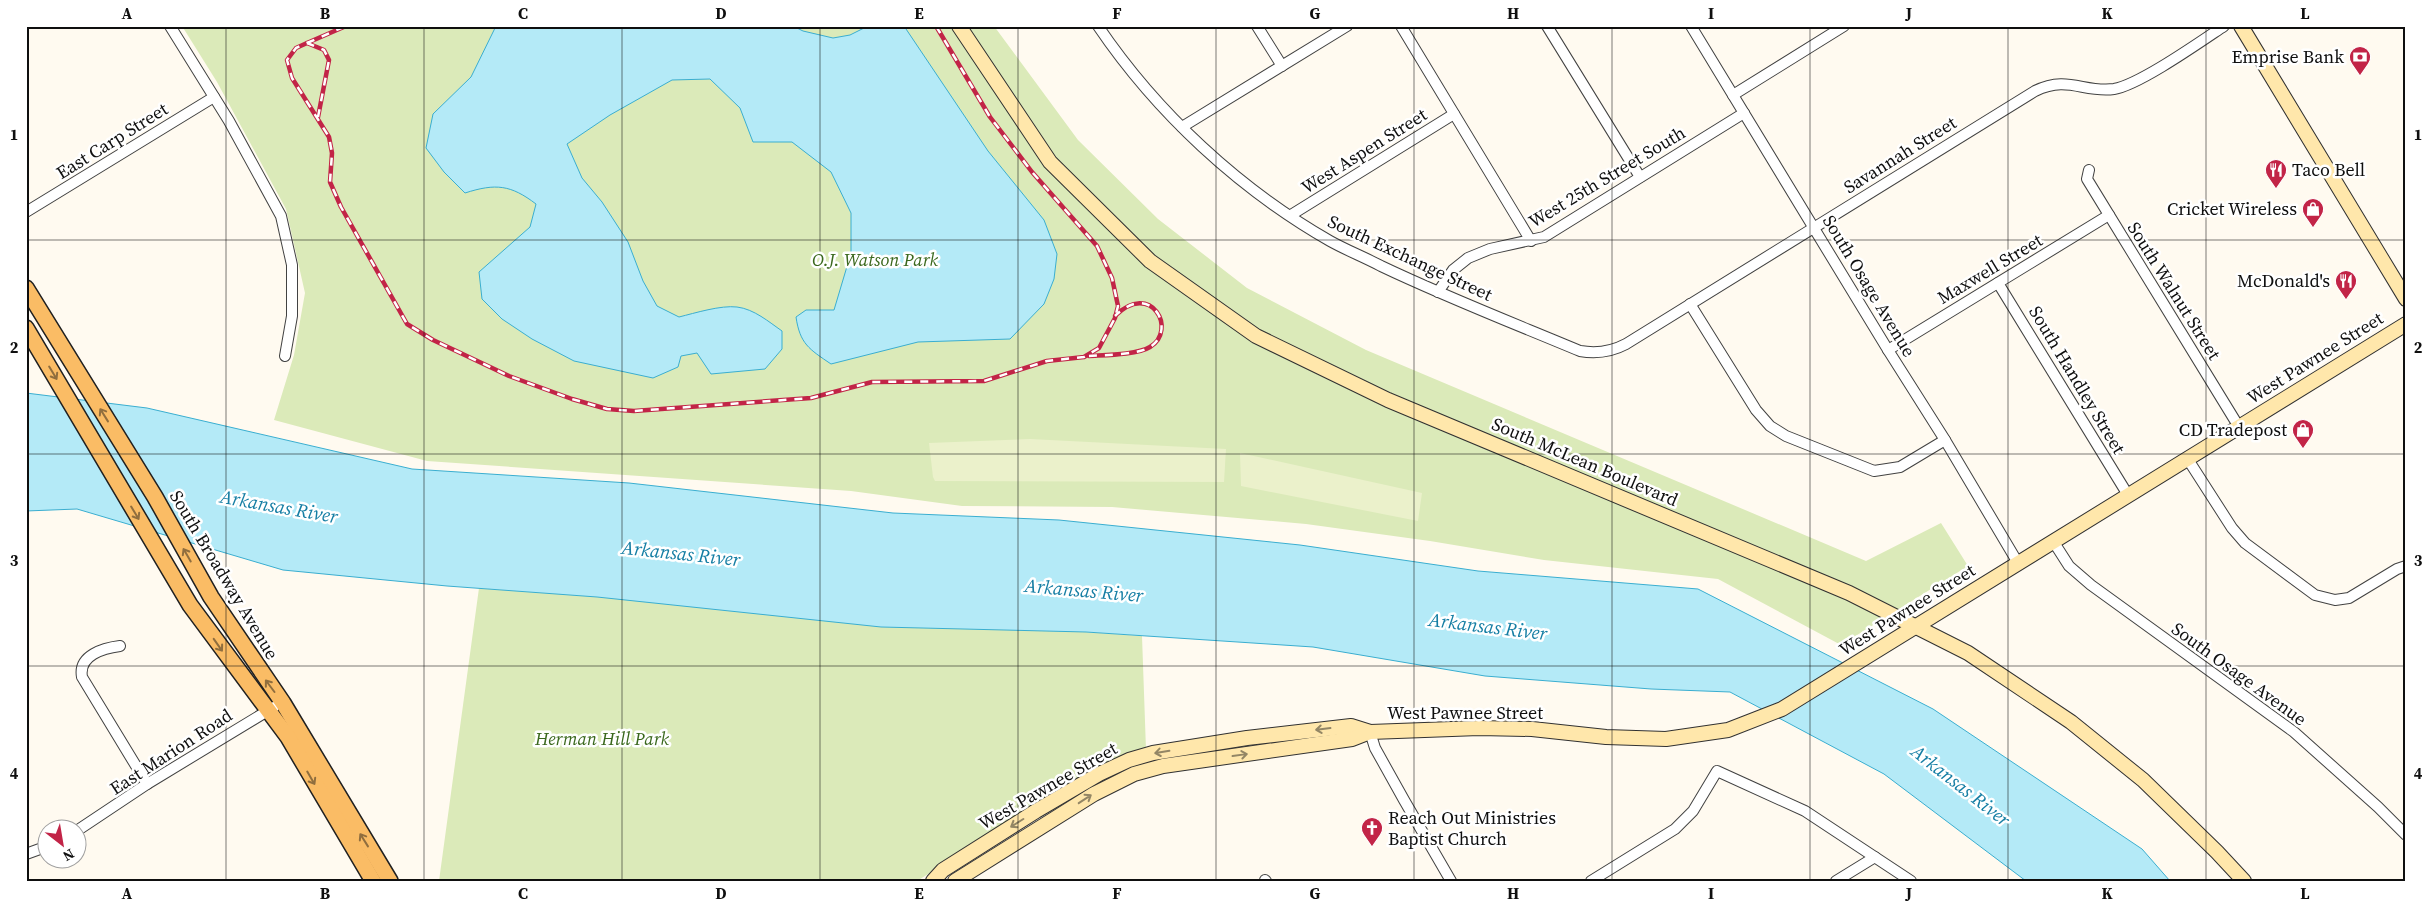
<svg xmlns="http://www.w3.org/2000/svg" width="2432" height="907" font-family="'Source Serif 4',serif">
<rect width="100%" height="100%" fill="#fffaf0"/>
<g fill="#dbeab9">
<polygon points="182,26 994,26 1078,140 1158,219 1247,288 1366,350 1866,561 1941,523 1968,566 1841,645 1718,579 1544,560 1430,541 1306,524 1112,507 962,506 851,491 427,461 274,420 294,355 305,293 286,209 217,82"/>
<polygon points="479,588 1142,636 1146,750 1064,789 917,881 439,881"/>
</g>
<g fill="#ebf1cb">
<polygon points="1030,439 1226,449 1224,482 935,481 933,477 929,443"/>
<polygon points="1240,453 1422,493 1418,521 1241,486"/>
</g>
<g fill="#b4eaf7" stroke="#3aaed0">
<path d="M 496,26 L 793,26 L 803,31 L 833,38 L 850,35 L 868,26 L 904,26 L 988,151 L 1044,220 L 1057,254 L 1054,279 L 1044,304 L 1010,339 L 918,342 L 831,364 C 809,349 800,344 796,317 L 806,310 L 834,310 L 851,253 L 851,213 L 831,172 L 792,142 L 753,142 L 740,108 L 710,79 L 672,80 L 610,115 L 567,144 L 582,178 L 602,202 L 628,242 L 643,281 L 657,306 L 679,317 C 695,313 721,305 737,307 C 754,309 769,322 782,331 L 782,349 L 765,369 L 711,374 L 697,353 L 681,356 L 678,367 L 653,378 L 574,361 L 532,339 L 502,319 L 482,299 L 479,272 L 530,227 L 536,204 C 511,185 496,183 465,193 L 444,172 L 426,148 L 433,114 L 471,77 Z"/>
<polygon points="26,393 147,408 412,469 629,483 893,513 1059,520 1300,545 1478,571 1698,589 1933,709 2142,849 2170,881 2026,881 1884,774 1730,692 1651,689 1485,676 1313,647 1086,632 881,627 597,597 447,586 283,570 77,509 26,511"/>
</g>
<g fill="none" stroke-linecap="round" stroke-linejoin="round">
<g stroke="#424242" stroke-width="12">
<g id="street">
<polyline points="170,26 229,121 281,216 292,265 292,316 285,356"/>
<path d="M 1098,26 C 1157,113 1239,189 1330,241 C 1346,250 1364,257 1381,266 C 1446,297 1513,323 1580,351 C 1597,354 1611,352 1626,344 L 2035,91 C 2068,75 2083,93 2114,89 C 2139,85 2200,42 2224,26"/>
<polyline points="1257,26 1282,66"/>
<polyline points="1401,26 1531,241"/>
<polyline points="1547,26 1640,177"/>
<polyline points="1691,26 1888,350 1945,440 2018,563"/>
<polyline points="1733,95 1844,26"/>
<polyline points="1182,127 1347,26"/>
<polyline points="2089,170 2087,179 2239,427"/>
<polyline points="26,212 214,97"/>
<polyline points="1291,215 1454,114"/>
<polyline points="1998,283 2128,495"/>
<polyline points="1438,292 1453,270 1468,258 1490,249 1544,237 1744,113"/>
<polyline points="1690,304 1756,410 1770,426 1786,436 1874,471 1900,467 1945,440"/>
<polyline points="1888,350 2109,215"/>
<polyline points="2187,458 2232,528 2245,543 2315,595 2335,600 2349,598 2397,569 2406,566"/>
<polyline points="2053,541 2069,566 2091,585 2294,732 2378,807 2406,835"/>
<path d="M 120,646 C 104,648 78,655 82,677 L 147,784"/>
<polyline points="1370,732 1375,748 1404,800 1451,881"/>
<polyline points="78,830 147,784 274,707"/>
<polyline points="26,854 48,846"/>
<polyline points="1265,880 1266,881"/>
<polyline points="1591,881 1675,829 1693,811 1717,771 1805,811 1911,881"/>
<polyline points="1836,881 1875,857"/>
</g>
</g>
<g stroke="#313131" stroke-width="16">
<g id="secondary">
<polyline points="959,26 1050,162 1150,261 1256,336 1388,400 1849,593 1968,653 2071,722 2143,780 2217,852 2244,881"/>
<polyline points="2241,26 2406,299"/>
<polyline points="933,881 943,870 1036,811 1099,774 1129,760 1153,753 1247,738 1351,726 1370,732"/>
<polyline points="955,881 1094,794 1134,774 1163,766 1352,739 1370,732 1479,728 1532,729 1606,737 1666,739 1728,730 1782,709 2406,324"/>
</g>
</g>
<g stroke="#202020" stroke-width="18">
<g id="primary">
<polyline points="26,288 155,497 211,597 283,703 390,881"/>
<polyline points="26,328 190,605 288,737 373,881"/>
</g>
</g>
<use href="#street" stroke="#fff" stroke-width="10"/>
<use href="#secondary" stroke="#ffe7ab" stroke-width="14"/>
<use href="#primary" stroke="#fabc65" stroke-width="15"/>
<g stroke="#c22447" stroke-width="4.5">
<g id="rail">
<polyline points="307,43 346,26"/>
<polyline points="318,117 329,60 324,50 307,43 296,48 287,60 292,78 329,137 332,153 330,182 341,207 407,324 433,340 509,376 572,399 607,409 634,411 811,398 872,382 984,381 1047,361 1084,357 1099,348 1115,318 1118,306 1112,278 1097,246 1032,172 990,117 936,26"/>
<path d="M 1089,356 C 1104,355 1137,355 1150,347 C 1178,330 1151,280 1115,316"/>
</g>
</g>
<use href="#rail" stroke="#fff" stroke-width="2.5" stroke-dasharray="8" stroke-linecap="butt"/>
</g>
<defs><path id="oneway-shaft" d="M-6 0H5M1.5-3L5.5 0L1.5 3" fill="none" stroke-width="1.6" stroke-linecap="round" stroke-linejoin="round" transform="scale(1.25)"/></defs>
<g stroke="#906e3e">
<use href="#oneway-shaft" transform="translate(53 373) rotate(59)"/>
<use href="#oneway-shaft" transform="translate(104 415) rotate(-122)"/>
<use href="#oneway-shaft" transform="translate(135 513) rotate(59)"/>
<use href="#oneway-shaft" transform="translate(187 555) rotate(-120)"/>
<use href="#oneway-shaft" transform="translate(218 645) rotate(55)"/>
<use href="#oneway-shaft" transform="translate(270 686) rotate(-127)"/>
<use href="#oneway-shaft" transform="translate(311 778) rotate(60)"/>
<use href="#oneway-shaft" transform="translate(364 840) rotate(-122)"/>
</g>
<g stroke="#938665">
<use href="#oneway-shaft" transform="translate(1323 729) rotate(173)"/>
<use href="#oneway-shaft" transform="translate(1162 752) rotate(171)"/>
<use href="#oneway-shaft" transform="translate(1240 755) rotate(-8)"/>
<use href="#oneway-shaft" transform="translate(1085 799) rotate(-33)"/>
<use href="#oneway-shaft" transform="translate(1017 823) rotate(148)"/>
</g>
<path fill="none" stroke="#0f0f0f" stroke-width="1" stroke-opacity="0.55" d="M 226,26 L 226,881M 424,26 L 424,881M 622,26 L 622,881M 820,26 L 820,881M 1018,26 L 1018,881M 1216,26 L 1216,881M 1414,26 L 1414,881M 1612,26 L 1612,881M 1810,26 L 1810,881M 2008,26 L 2008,881M 2206,26 L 2206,881M 26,240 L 2406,240M 26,454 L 2406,454M 26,666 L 2406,666"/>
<defs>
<g id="bank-pin" transform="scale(1.125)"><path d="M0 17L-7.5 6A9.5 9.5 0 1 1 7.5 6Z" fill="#c22447" stroke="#fff"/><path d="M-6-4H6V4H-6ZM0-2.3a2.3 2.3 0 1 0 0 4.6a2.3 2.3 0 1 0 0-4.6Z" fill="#fff"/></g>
<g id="restaurant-pin" transform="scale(1.125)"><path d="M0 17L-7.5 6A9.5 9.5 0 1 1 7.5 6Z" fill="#c22447" stroke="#fff"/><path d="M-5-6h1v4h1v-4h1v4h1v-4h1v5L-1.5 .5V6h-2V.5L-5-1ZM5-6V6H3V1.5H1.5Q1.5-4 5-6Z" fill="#fff"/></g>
<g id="shop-pin" transform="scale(1.125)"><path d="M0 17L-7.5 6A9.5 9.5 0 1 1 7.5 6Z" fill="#c22447" stroke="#fff"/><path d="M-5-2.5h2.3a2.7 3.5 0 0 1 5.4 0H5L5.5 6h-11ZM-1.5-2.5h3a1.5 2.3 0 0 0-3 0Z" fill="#fff"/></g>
<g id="church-pin" transform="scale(1.125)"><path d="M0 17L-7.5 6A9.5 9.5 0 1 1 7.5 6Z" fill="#c22447" stroke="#fff"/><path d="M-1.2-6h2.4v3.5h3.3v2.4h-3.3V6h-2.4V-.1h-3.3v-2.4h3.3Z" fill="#fff"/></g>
</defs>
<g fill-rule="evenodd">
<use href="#bank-pin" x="2360" y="57"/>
<use href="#restaurant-pin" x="2276" y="170"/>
<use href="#shop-pin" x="2313" y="209"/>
<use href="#restaurant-pin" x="2346" y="281"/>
<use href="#shop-pin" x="2303" y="430"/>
<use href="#church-pin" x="1372" y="828"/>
</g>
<g text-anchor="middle" stroke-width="5" stroke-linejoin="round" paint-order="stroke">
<g font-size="18" fill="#0f0f0f" stroke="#fff" text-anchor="end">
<text x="2344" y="63">Emprise Bank</text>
<text x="2292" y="176" text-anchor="start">Taco Bell</text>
<text x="2297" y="215">Cricket Wireless</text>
<text x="2330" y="287">McDonald's</text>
<text x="2287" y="436">CD Tradepost</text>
<text x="1388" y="824" text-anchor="start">Reach Out Ministries<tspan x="1388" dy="21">Baptist Church</tspan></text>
</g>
<g font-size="18" fill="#0f0f0f" stroke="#fff">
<text transform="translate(112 141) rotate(-32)" y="6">East Carp Street</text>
<text transform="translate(1364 151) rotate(-32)" y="6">West Aspen Street</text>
<text transform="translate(1900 155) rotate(-32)" y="6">Savannah Street</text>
<text transform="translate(1607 177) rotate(-31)" y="6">West 25th Street South</text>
<text transform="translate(1410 258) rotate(25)" y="6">South Exchange Street</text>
<text transform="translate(1990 269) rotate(-31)" y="6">Maxwell Street</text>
<text transform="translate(1869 286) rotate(59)" y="6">South Osage Avenue</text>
<text transform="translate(2174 291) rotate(58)" y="6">South Walnut Street</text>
<text transform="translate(2315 358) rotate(-32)" y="6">West Pawnee Street</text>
<text transform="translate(2077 380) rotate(59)" y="6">South Handley Street</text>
<text transform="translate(1585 462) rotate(23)" y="6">South McLean Boulevard</text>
<text transform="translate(224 575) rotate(59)" y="6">South Broadway Avenue</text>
<text transform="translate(1907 610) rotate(-32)" y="6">West Pawnee Street</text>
<text transform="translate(2239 674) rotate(36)" y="6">South Osage Avenue</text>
<text x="1465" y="719">West Pawnee Street</text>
<text transform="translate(171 752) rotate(-33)" y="6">East Marion Road</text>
<text transform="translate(1048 786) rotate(-30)" y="6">West Pawnee Street</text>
</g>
<g font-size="18" font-style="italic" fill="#3a681d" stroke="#fff">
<text x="875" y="266">O.J. Watson Park</text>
<text x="602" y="745">Herman Hill Park</text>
</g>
<g font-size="19" font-style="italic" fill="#157ea4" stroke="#fff">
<text transform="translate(279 506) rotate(10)" y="7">Arkansas River</text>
<text transform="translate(681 553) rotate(6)" y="7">Arkansas River</text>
<text transform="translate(1084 590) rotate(5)" y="7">Arkansas River</text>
<text transform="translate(1488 626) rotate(7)" y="7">Arkansas River</text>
<text transform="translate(1961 785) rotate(38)" y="7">Arkansas River</text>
</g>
</g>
<rect width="2432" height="907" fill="none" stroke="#ffffff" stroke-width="55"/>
<g transform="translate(62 844) rotate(149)"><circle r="24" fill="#ffffff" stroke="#9f9f9f"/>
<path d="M0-4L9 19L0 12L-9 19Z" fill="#c22447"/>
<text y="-8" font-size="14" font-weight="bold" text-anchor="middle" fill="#0f0f0f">N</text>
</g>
<rect x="28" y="28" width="2376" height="852" fill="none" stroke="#0f0f0f" stroke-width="2"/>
<g font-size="16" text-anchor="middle" font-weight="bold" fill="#0f0f0f">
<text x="127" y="19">A</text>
<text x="325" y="19">B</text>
<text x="523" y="19">C</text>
<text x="721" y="19">D</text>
<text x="919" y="19">E</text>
<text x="1117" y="19">F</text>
<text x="1315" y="19">G</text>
<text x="1513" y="19">H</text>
<text x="1711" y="19">I</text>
<text x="1909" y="19">J</text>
<text x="2107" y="19">K</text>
<text x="2305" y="19">L</text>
<text x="14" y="140">1</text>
<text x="2418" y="140">1</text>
<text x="14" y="353">2</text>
<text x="2418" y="353">2</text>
<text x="14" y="566">3</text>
<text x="2418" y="566">3</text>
<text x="14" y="779">4</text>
<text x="2418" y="779">4</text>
<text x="127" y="899">A</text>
<text x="325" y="899">B</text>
<text x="523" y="899">C</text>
<text x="721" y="899">D</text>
<text x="919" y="899">E</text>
<text x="1117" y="899">F</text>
<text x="1315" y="899">G</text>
<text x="1513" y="899">H</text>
<text x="1711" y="899">I</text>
<text x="1909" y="899">J</text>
<text x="2107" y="899">K</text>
<text x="2305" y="899">L</text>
</g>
</svg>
